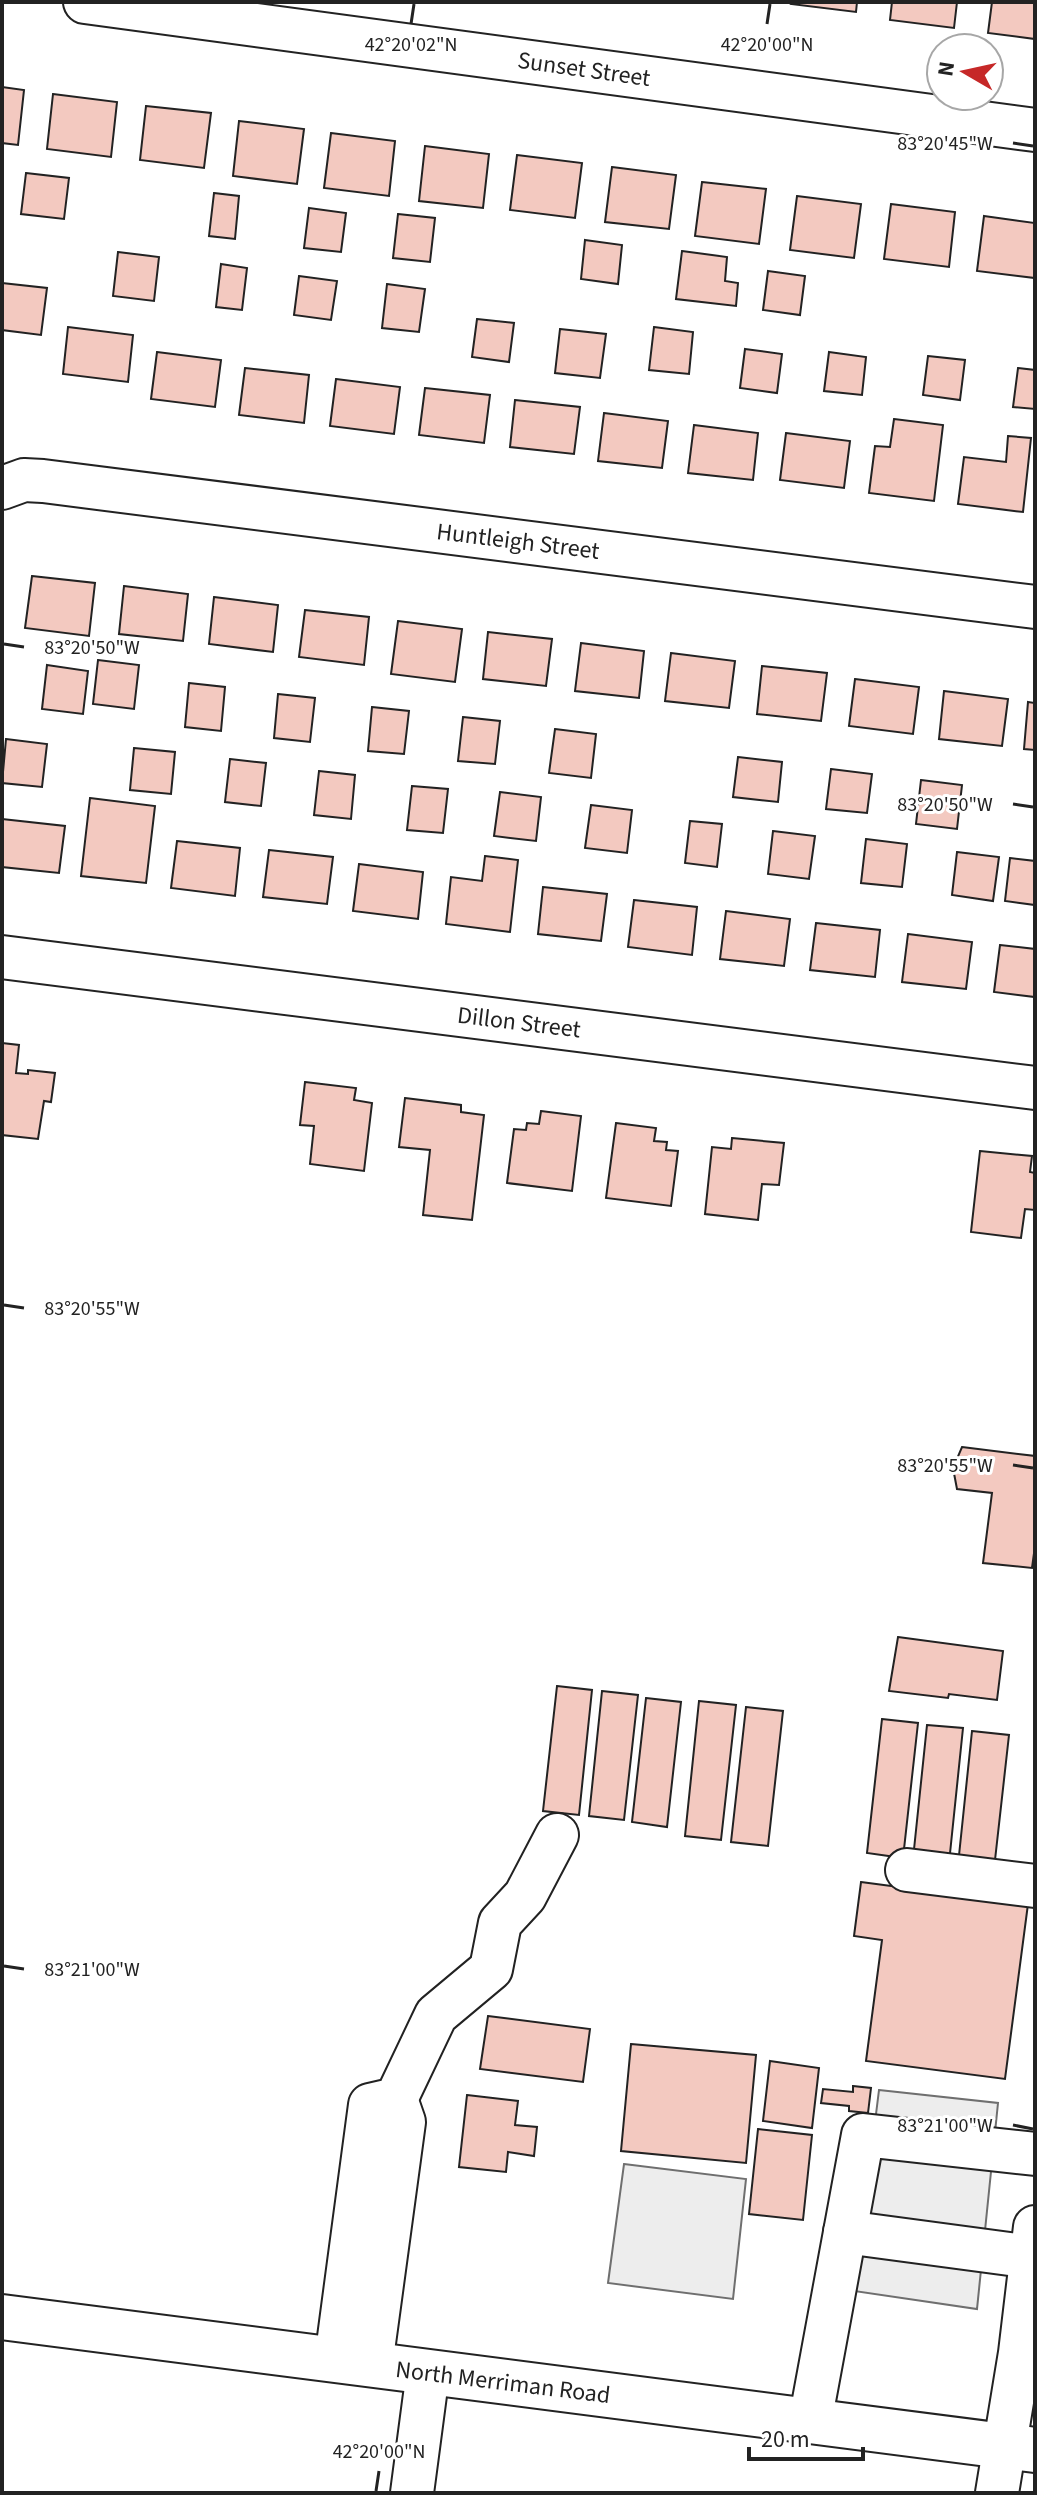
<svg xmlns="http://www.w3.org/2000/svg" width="1037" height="2495" font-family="'Source Sans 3',sans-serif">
<rect width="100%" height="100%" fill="#fff"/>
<g fill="#ededed" stroke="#6f6f6f" stroke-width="2">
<polygon points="879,2090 998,2103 977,2309 854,2291"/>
<polygon points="624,2164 746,2179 733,2299 608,2283"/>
</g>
<g fill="#f3c9c0" stroke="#222" stroke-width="2">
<polygon points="792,2 857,2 856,12 791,4"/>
<polygon points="892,2 957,2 954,28 890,20"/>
<polygon points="992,2 1035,2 1035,39 988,33"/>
<polygon points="2,87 24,90 18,145 2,143"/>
<polygon points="53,94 117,102 111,157 47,149"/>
<polygon points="146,106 211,113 204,168 140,160"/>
<polygon points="239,121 304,129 297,184 233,176"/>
<polygon points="331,133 395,141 389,196 324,188"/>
<polygon points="425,146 489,154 483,208 419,201"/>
<polygon points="517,155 582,163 575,218 510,210"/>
<polygon points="612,167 676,175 669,229 605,222"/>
<polygon points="26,173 69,178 64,219 21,214"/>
<polygon points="702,182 766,189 759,244 695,236"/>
<polygon points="214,193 239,196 235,239 209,236"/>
<polygon points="797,196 861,204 854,258 790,250"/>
<polygon points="891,204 955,212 949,267 884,259"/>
<polygon points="309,208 346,213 341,252 304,248"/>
<polygon points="398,214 435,218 430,262 393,258"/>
<polygon points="984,216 1035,223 1035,278 977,271"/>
<polygon points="585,240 622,245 618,284 581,279"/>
<polygon points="682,251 727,257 725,281 738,283 736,306 676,299"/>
<polygon points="118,252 159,257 154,301 113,296"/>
<polygon points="221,264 247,268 242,310 216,307"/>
<polygon points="768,271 805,276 800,315 763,310"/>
<polygon points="299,276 337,281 331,320 294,315"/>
<polygon points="2,283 47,288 41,335 2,330"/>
<polygon points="387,284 425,289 419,332 382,328"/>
<polygon points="477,319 514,323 509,362 472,357"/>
<polygon points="68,327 133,335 128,382 63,374"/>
<polygon points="654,327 693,332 689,374 649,370"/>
<polygon points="560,329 606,334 600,378 555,373"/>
<polygon points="745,349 782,354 777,393 740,388"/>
<polygon points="157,352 221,360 215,407 151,399"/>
<polygon points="829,352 866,357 862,395 824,391"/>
<polygon points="928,356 965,360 960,400 923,395"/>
<polygon points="245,368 309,375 304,423 239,415"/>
<polygon points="1018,368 1035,370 1035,409 1013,407"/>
<polygon points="336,379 400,387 394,434 330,426"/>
<polygon points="425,388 490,395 484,443 419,435"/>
<polygon points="515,400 580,407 574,454 510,447"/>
<polygon points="604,413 668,421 662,468 598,461"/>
<polygon points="894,419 943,425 934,501 869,493 875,446 890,447"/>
<polygon points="694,425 758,433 753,480 688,473"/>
<polygon points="786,433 850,441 844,488 780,480"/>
<polygon points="1008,436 1031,438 1023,512 958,504 964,457 1006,462"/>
<polygon points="32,576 95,583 89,636 25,628"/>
<polygon points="124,586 188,594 183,641 119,634"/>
<polygon points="214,597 278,605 273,652 209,644"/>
<polygon points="305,610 369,617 364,665 299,657"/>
<polygon points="398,621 462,629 455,682 391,674"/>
<polygon points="488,632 552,639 546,686 483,679"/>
<polygon points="581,643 644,651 639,698 575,691"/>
<polygon points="671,653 735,661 729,708 665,701"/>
<polygon points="98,660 139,665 134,709 93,704"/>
<polygon points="47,665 88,671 83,714 42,709"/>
<polygon points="762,666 827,673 821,721 757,714"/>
<polygon points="855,679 919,687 913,734 849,726"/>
<polygon points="189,683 225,687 221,731 185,727"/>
<polygon points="944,691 1008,699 1002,746 939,739"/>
<polygon points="278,694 315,698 310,742 274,738"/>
<polygon points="1028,702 1035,703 1035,750 1024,749"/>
<polygon points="372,707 409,711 404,754 368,751"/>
<polygon points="463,717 500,721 495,764 458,761"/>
<polygon points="555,729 596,734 591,778 549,773"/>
<polygon points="6,739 47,744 42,787 2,783"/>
<polygon points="134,748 175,752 171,794 130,790"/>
<polygon points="738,757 782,762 778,802 733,797"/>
<polygon points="230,759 266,763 261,806 225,802"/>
<polygon points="831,769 872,774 867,813 826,809"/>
<polygon points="319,771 355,775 351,819 314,815"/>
<polygon points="921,780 962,785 957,829 916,824"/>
<polygon points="412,786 448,789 443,833 407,830"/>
<polygon points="500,792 541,797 536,841 494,836"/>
<polygon points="90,798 155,806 146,883 81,876"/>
<polygon points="591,805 632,810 627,853 585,848"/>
<polygon points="2,819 65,826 59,873 2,867"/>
<polygon points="690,821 722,824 717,867 685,863"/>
<polygon points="773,831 815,836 809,879 768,874"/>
<polygon points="866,839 907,844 902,887 861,883"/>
<polygon points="177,841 240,848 235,896 171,888"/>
<polygon points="269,850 333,857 327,904 263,897"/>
<polygon points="957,852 999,857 993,901 952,895"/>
<polygon points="485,856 518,860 510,932 446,924 451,877 482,881"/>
<polygon points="1010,858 1035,861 1035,905 1005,901"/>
<polygon points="359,864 423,872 418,919 353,911"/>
<polygon points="543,887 607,894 601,941 538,934"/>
<polygon points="634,900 697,907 692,955 628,947"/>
<polygon points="726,911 790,919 784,966 720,959"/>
<polygon points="816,923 880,930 875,977 810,970"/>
<polygon points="908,934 972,942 966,989 902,982"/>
<polygon points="1000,945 1035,949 1035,997 994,992"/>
<polygon points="2,1043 19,1045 16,1073 28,1074 28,1070 55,1073 51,1102 44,1101 38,1139 2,1135"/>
<polygon points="305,1082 356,1088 354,1100 372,1103 364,1171 310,1164 314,1126 300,1125"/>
<polygon points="405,1098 461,1105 461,1112 484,1115 472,1220 423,1215 430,1150 399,1147"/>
<polygon points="541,1111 581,1116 572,1191 507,1183 514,1129 526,1130 527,1123 539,1124"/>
<polygon points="616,1123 656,1128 654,1141 667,1142 666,1150 678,1151 671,1206 606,1198"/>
<polygon points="732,1138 784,1143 779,1185 762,1184 758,1220 705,1214 712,1147 731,1149"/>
<polygon points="980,1151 1032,1156 1030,1172 1035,1173 1035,1210 1025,1209 1021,1238 971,1232"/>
<polygon points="962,1447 1035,1456 1035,1546 1032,1568 983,1563 992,1493 957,1489 953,1468"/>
<polygon points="898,1637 1003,1651 997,1700 949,1694 948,1698 889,1691"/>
<polygon points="557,1686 592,1690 579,1815 543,1811"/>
<polygon points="602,1691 638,1695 624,1820 589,1816"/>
<polygon points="646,1698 681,1702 667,1827 632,1822"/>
<polygon points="699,1701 736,1705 721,1840 685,1836"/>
<polygon points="746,1707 783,1711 768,1846 731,1842"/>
<polygon points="882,1719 918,1723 903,1858 867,1853"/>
<polygon points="927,1725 963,1728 949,1863 913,1859"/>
<polygon points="972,1731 1009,1735 994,1869 958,1865"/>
<polygon points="861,1882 1028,1904 1005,2079 866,2061 882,1940 854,1936"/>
<polygon points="488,2016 590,2029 583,2082 480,2069"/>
<polygon points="631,2044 756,2055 746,2163 621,2151"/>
<polygon points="770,2061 819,2068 812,2128 763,2121"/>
<polygon points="853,2086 871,2088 868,2113 849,2111 849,2106 821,2103 823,2089 853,2092"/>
<polygon points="467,2095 518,2101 515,2125 537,2127 534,2156 508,2152 506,2172 459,2167"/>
<polygon points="758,2129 812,2135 803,2220 749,2214"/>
</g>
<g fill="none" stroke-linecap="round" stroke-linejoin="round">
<g stroke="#222" stroke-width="46">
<g id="minor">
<polyline points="85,2 1035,130"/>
<polyline points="2,488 24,480 43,481 1035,607"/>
<polyline points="2,957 1035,1088"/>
<polyline points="907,1870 1035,1886"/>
<polyline points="845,2232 1032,2257"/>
<polyline points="336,2360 370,2105 396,2099 436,2015 491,1969 500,1923 525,1896 557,1835"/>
<polyline points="371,2365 404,2122 396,2099"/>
<polyline points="810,2422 863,2135 1035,2154"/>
<polyline points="412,2493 428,2372"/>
<polyline points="997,2493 1020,2353 1035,2227"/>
</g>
</g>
<g stroke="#222" stroke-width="48">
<polyline id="major" points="2,2317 1035,2450"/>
</g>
<use href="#minor" stroke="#fff" stroke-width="42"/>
<use href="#major" stroke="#fff" stroke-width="44"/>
</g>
<path fill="none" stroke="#222" stroke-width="3" d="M 411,24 L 414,4M 767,24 L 770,4M 1013,143 L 1033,146M 4,644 L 24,647M 1013,804 L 1033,807M 4,1305 L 24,1308M 1013,1465 L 1033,1468M 4,1966 L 24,1969M 1013,2125 L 1033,2129M 376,2491 L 379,2471"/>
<g text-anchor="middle" stroke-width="6" stroke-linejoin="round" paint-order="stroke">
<g font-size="24" fill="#222" stroke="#fff">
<text transform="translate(584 69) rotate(8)" y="8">Sunset Street</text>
<text transform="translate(518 541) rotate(7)" y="8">Huntleigh Street</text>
<text transform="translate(519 1022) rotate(7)" y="8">Dillon Street</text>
<text transform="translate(503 2382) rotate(7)" y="8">North Merriman Road</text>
</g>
</g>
<g font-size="20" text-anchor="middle" fill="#222" stroke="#fff" stroke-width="6" stroke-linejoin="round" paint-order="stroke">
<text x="411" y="51">42°20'02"N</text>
<text x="767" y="51">42°20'00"N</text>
<text x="945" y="150">83°20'45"W</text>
<text x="92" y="654">83°20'50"W</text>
<text x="945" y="811">83°20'50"W</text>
<text x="92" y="1315">83°20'55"W</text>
<text x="945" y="1472">83°20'55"W</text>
<text x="92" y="1976">83°21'00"W</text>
<text x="945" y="2132">83°21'00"W</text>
<text x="379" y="2458">42°20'00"N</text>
</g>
<rect width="1037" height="2495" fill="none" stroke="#222222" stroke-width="8"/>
<g transform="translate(965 72) rotate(279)"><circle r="38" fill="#ffffff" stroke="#a7a7a7" stroke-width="2"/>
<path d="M0-6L14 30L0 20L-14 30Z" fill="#c62828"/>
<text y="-12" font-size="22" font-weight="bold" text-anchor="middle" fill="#222222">N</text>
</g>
<path d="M749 2447v12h114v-12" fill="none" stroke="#222222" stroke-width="4"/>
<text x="761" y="2447" font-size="24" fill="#222222" stroke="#ffffff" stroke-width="6" paint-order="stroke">20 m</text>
</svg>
